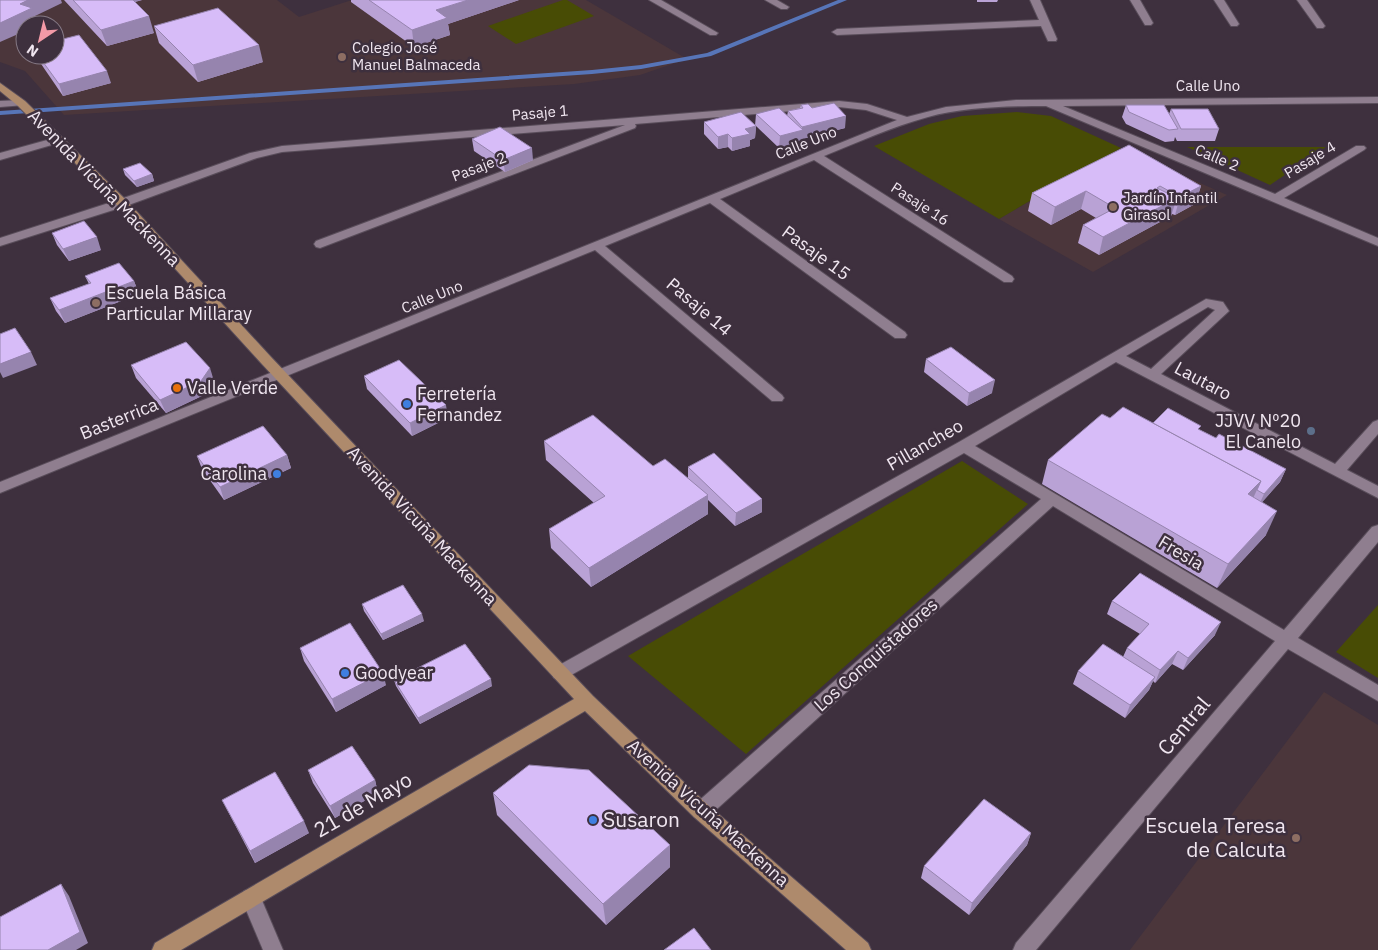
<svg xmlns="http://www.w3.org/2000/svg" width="1378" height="950" font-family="'IBM Plex Sans',sans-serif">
<rect width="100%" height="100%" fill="#3e303e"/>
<g fill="#4b363b" fill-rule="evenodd">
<path d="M 0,0 L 277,0 L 299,17 L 352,0 L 586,0 L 687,59 L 640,75 L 574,84 L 64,115 L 25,71 L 0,62 ZM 25,25 L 55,25 L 55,55 L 25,55 Z"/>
<polygon points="1121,148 1227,195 1093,272 999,219"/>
<polygon points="1324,692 1378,725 1378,950 1130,950"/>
</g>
<g fill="#484c05">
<polygon points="563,0 567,0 594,16 516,44 488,26"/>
<polygon points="1017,112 1051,116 1121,148 999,219 874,146 929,124 962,116"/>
<polygon points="1187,147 1326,147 1270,185"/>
<polygon points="962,461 1028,504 746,754 628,656"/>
<polygon points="1378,605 1378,678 1336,652"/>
</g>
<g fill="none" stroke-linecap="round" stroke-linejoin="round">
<polygon fill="#5775b8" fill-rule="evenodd" points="838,0 847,0 711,56 641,69 592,74 0,115 0,111 592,70 641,65 707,53"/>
<g stroke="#594d5a" stroke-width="2">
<g id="minor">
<polygon points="649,0 661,0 718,33 716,35 710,35"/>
<polygon points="765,0 777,0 789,7 787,9 781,9"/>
<polygon points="1030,0 1040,0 1057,39 1056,41 1048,41 1041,26 837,35 832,32 837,29 1039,20"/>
<polygon points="1130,0 1140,0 1153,23 1151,25 1145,25"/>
<polygon points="1214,0 1224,0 1239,24 1237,26 1231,26"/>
<polygon points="1297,0 1307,0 1325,26 1323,28 1317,28"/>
<path d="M 1378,97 L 1378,103 L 1063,106 L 1275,194 L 1356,146 L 1364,146 L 1366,148 L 1364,150 L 1284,198 L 1378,238 L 1378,246 L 1046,106 C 1010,106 963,107 928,117 C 892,127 858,142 824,156 L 1012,276 L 1014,279 L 1012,282 L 1004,282 L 814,160 L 720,199 L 905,332 L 907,335 L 905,338 L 895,338 L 710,203 L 605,246 L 782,395 L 784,398 L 782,401 L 772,401 L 595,250 L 0,493 L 0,482 L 897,120 L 866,110 L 839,107 L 635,124 L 636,126 L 635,128 L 320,248 L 316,247 L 314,244 L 316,241 L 625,125 L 282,152 L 257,158 L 126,206 L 0,246 L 0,238 L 118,200 L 250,153 L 282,146 L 839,101 L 867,104 L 907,117 L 946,107 L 1016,100 Z"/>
<polygon points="21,100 26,103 25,105 0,107 0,101"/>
<polygon points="58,137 62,138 64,140 62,142 0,160 0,153"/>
<path d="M 1206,299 L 1223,302 L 1229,311 L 1161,374 L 1335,464 L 1373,422 L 1378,420 L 1378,434 L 1347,470 L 1378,486 L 1378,498 L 1116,362 L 975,446 L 1284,630 L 1372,527 L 1378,525 L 1378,542 L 1298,638 L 1378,685 L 1378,701 L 1288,649 L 1036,950 L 1013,950 L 1016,943 L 1275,641 L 1053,506 L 708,817 L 701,819 L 694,817 L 692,811 L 694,805 L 1041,499 L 964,453 L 566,678 L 560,680 L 554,678 L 551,673 L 554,668 L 959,442 ZM 1208,307 L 1215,310 L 1151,369 L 1126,356 Z"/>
<polygon points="251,889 258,891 283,950 263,950 241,898 244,891"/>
</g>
</g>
<g stroke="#594d5a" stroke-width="2">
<polygon id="major" points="0,83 25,101 126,200 271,357 593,696 708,805 868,943 871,950 846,950 694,817 585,711 181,950 152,950 155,943 574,699 261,363 118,206 17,105 0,91"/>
</g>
<use href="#minor" fill="#8f7e8f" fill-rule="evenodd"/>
<use href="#major" fill="#ae8a6c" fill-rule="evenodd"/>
</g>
<g fill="#b9a2d5">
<polygon points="64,0 142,0 135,2 154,33 107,46"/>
<polygon points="351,0 519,0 448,24 450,35 414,47 351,2"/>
<polygon points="977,0 998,0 997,2 977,2"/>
<polygon points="154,26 263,62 198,82 159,43"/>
<polygon points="36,55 55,55 111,83 63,96 37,58"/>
<polygon points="801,105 812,108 845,128 802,139 802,142 779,148 756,126 755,138 750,140 750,146 732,151 728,147 718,149 704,134 704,122 755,126 756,114 787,116 788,111 800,108"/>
<polygon points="1126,105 1169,114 1171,109 1219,129 1215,141 1177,141 1175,137 1174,141 1165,142 1126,124 1122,117"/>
<polygon points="472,139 533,160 505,172 474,151"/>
<polygon points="1129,145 1201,186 1195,204 1175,215 1172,214 1171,216 1099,255 1078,243 1083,225 1096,218 1081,209 1051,225 1028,211 1032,193"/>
<polygon points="123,169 152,174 154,181 137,187 125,175"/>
<polygon points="52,233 101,250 69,261 57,245"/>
<polygon points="85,276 134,281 139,294 65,323 56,311 50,298 89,284"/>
<polygon points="926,359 992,393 967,406 924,372"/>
<polygon points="131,365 214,381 206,394 166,413 136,378"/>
<polygon points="364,376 448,418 412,436 367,389"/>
<polygon points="1110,418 1200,430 1216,438 1286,469 1280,482 1262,502 1266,535 1217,588 1042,484 1048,460"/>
<polygon points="544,441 653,466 688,478 688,467 762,512 735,526 708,500 708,514 591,587 551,548 549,529 594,503 546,460"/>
<polygon points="287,455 291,468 224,500 202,469 197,456"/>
<polygon points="1112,601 1215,635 1183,670 1172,664 1155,683 1153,681 1149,690 1125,718 1073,684 1078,671 1123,657 1127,648 1140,634 1107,614"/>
<polygon points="362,604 424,621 383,640 364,611"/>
<polygon points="300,648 386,685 336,712 304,661"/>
<polygon points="394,680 492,686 420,724 396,686"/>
<polygon points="308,770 375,780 378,793 335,818 313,783"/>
<polygon points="493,793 670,845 670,867 606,925 497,815"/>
<polygon points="222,800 309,833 255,863"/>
<polygon points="1031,833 1027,845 969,915 921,878 924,866"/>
</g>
<g fill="#9684ae">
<polygon points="28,0 61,0 62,3 35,16 38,24 25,25 25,31 0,42 0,23 20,4"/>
<polygon points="125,0 142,0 126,4"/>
<polygon points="468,0 519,0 448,24 450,35 414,47 412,30 436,10"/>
<polygon points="149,16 154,33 107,46 101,30"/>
<polygon points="259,45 263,62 198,82 193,65"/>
<polygon points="107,71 111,83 63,96 59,84"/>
<polygon points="846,116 845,128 802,139 802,142 779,148 780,136 802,130 802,127"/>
<polygon points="756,126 755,138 750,140 750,146 732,151 732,138 745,129"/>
<polygon points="728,134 728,147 718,149 718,137"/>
<polygon points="532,148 533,160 505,172 503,160"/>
<polygon points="152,174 154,181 137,187 134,181"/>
<polygon points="1201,186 1195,204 1175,215 1180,197"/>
<polygon points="1086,191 1081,209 1051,225 1055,207"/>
<polygon points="1177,198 1171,216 1099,255 1103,237"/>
<polygon points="97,237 101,250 69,261 63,249"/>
<polygon points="134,281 139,294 65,323 59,310"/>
<polygon points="31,352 37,365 3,378 0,372 0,364"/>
<polygon points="210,368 214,381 206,394 166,413 160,400"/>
<polygon points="995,380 992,393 967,406 969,393"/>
<polygon points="446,405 448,418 412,436 410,423"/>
<polygon points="287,455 291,468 224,500 220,487"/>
<polygon points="1286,469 1280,482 1258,507 1264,494"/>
<polygon points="1261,481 1250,505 1248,494"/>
<polygon points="708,495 708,514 591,587 589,568"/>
<polygon points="762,499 762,512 735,526 736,513"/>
<polygon points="1277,511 1266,535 1217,588 1228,564"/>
<polygon points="422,614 424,621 383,640 381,634"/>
<polygon points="1221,622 1215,635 1183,670 1188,658"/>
<polygon points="1178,651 1172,664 1155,683 1160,670"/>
<polygon points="383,673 386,685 336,712 332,699"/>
<polygon points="1155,677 1149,690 1125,718 1130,705"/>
<polygon points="491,679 492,686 420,724 418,718"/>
<polygon points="375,780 378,793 335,818 330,806"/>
<polygon points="304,821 309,833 255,863 250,851"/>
<polygon points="1031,833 1027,845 969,915 972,903"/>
<polygon points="670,845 670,867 606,925 603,904"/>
<polygon points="61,884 69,896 88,943 76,950 48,950"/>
</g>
<g fill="#d7bcf8" stroke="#9684ae">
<polygon points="0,0 28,0 20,4 32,8 0,23"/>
<polygon points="73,0 133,0 149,16 101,30"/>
<polygon points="369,0 468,0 436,10 447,18 412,30"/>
<polygon points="218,8 259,45 193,65 154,26"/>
<polygon points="79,35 107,71 59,84 38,55 55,55 55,41"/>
<polygon points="834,103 846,116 802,127 788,111 803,108 801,105 808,104 812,108"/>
<polygon points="1126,105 1164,105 1178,129 1169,130 1129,112"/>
<polygon points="779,108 803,130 780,136 756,114"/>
<polygon points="1171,109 1208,109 1219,129 1181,129"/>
<polygon points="741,112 756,126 745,129 750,134 732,138 728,134 718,137 704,122"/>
<polygon points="500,127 532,148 503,160 472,139"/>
<polygon points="1129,145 1201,186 1180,197 1160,186 1157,188 1177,198 1103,237 1083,225 1115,208 1086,191 1055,207 1032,193"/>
<polygon points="140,163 152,174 134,181 123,169"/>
<polygon points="84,221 97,237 63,249 52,233"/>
<polygon points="119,263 134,281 59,310 50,298 91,283 85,276"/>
<polygon points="15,328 31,352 0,364 0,334"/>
<polygon points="186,342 210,368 201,381 160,400 131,365"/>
<polygon points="951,347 995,380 969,393 926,359"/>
<polygon points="399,360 446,405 410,423 364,376"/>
<polygon points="1123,407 1261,481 1248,494 1277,511 1228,564 1048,460 1102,414 1110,418"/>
<polygon points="1168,408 1201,426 1198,429 1216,438 1219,434 1286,469 1264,494 1257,490 1261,481 1153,423"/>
<polygon points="593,415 653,466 665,459 708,495 589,568 549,529 605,496 544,441"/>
<polygon points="263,426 287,455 220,487 197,456"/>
<polygon points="714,453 762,499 736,513 688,467"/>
<polygon points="1140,573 1221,622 1188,658 1178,651 1160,670 1127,648 1149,624 1112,601"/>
<polygon points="403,585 422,614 381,634 362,604"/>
<polygon points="350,623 383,673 332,699 300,648"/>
<polygon points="465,644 491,679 418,718 394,680"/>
<polygon points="1103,644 1155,677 1130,705 1078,671"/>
<polygon points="352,746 375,780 330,806 308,770"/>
<polygon points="529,765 589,770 670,845 603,904 493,793"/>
<polygon points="275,772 304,821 250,851 222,800"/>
<polygon points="984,799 1031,833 972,903 924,866"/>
<polygon points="61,884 80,932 48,950 0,950 0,917"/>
<polygon points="694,928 711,950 664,950"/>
</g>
<g fill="#8d6e63" stroke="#3e303e" stroke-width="2">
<circle cx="342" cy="57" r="5"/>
<circle cx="1113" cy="207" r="5"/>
<circle cx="96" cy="303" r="5"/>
<circle cx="1296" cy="838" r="5"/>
</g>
<circle fill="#e8710a" stroke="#3e303e" stroke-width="2" cx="177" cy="388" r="5"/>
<g fill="#3f7fe0" stroke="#3e303e" stroke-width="2">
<circle cx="407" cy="404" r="5"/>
<circle cx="277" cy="474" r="5"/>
<circle cx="345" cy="673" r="5"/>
<circle cx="593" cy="820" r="5"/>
</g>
<circle fill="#5c6f8a" stroke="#3e303e" stroke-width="2" cx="1311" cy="431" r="5"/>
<g text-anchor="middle" stroke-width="5" stroke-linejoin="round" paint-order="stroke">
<g font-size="15" fill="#f0e6f0" stroke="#3e303e" text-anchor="start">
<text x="352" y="53">Colegio José<tspan x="352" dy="17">Manuel Balmaceda</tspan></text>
<text x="1123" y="203">Jardín Infantil<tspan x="1123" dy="17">Girasol</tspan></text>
</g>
<g font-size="15" fill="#f0e6f0" stroke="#3e303e">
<text x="1208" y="91">Calle Uno</text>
<text transform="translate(540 113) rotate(-5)" y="5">Pasaje 1</text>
<text transform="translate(806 143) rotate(-22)" y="5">Calle Uno</text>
<text transform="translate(1217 158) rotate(23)" y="5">Calle 2</text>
<text transform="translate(1310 160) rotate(-31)" y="5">Pasaje 4</text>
<text transform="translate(479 167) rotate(-21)" y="5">Pasaje 2</text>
<text transform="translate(920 204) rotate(33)" y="5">Pasaje 16</text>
<text transform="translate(432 297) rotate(-22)" y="5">Calle Uno</text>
</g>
<g font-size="18" fill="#f0e6f0" stroke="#3e303e">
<text transform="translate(104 188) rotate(46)" y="6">Avenida Vicuña Mackenna</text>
<text transform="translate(816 253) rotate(36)" y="6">Pasaje 15</text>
<text transform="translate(699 307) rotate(40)" y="6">Pasaje 14</text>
<text transform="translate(1203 381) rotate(28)" y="6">Lautaro</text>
<text transform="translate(119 419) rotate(-22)" y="6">Basterrica</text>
<text transform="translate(925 445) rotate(-30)" y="6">Pillancheo</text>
<text transform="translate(422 526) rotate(47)" y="6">Avenida Vicuña Mackenna</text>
<text transform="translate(1181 553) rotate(31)" y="6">Fresia</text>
<text transform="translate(876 655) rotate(-42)" y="6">Los Conquistadores</text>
<text transform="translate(708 813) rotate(42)" y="6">Avenida Vicuña Mackenna</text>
</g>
<g font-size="18" fill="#f0e6f0" stroke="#3e303e" text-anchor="start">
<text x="106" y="299">Escuela Básica<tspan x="106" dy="21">Particular Millaray</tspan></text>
<text x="187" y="394">Valle Verde</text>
<text x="417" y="400">Ferretería<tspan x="417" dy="21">Fernandez</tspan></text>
<text x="1301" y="427" text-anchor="end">JJVV Nº20<tspan x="1301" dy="21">El Canelo</tspan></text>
<text x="267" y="480" text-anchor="end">Carolina</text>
<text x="355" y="679">Goodyear</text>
</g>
<g font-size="21" fill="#f0e6f0" stroke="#3e303e">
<text transform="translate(1184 726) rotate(-50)" y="7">Central</text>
<text transform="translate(363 805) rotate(-30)" y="7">21 de Mayo</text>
</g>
<g font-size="21" fill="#f0e6f0" stroke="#3e303e" text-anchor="start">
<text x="603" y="827">Susaron</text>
<text x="1286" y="833" text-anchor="end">Escuela Teresa<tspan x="1286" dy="24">de Calcuta</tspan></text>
</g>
</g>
<g transform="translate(40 40) rotate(215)"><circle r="24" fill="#3e303e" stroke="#857985"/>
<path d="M0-4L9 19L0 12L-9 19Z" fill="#f39aa7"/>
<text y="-8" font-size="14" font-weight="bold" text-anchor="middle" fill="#f0e6f0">N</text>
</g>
</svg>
